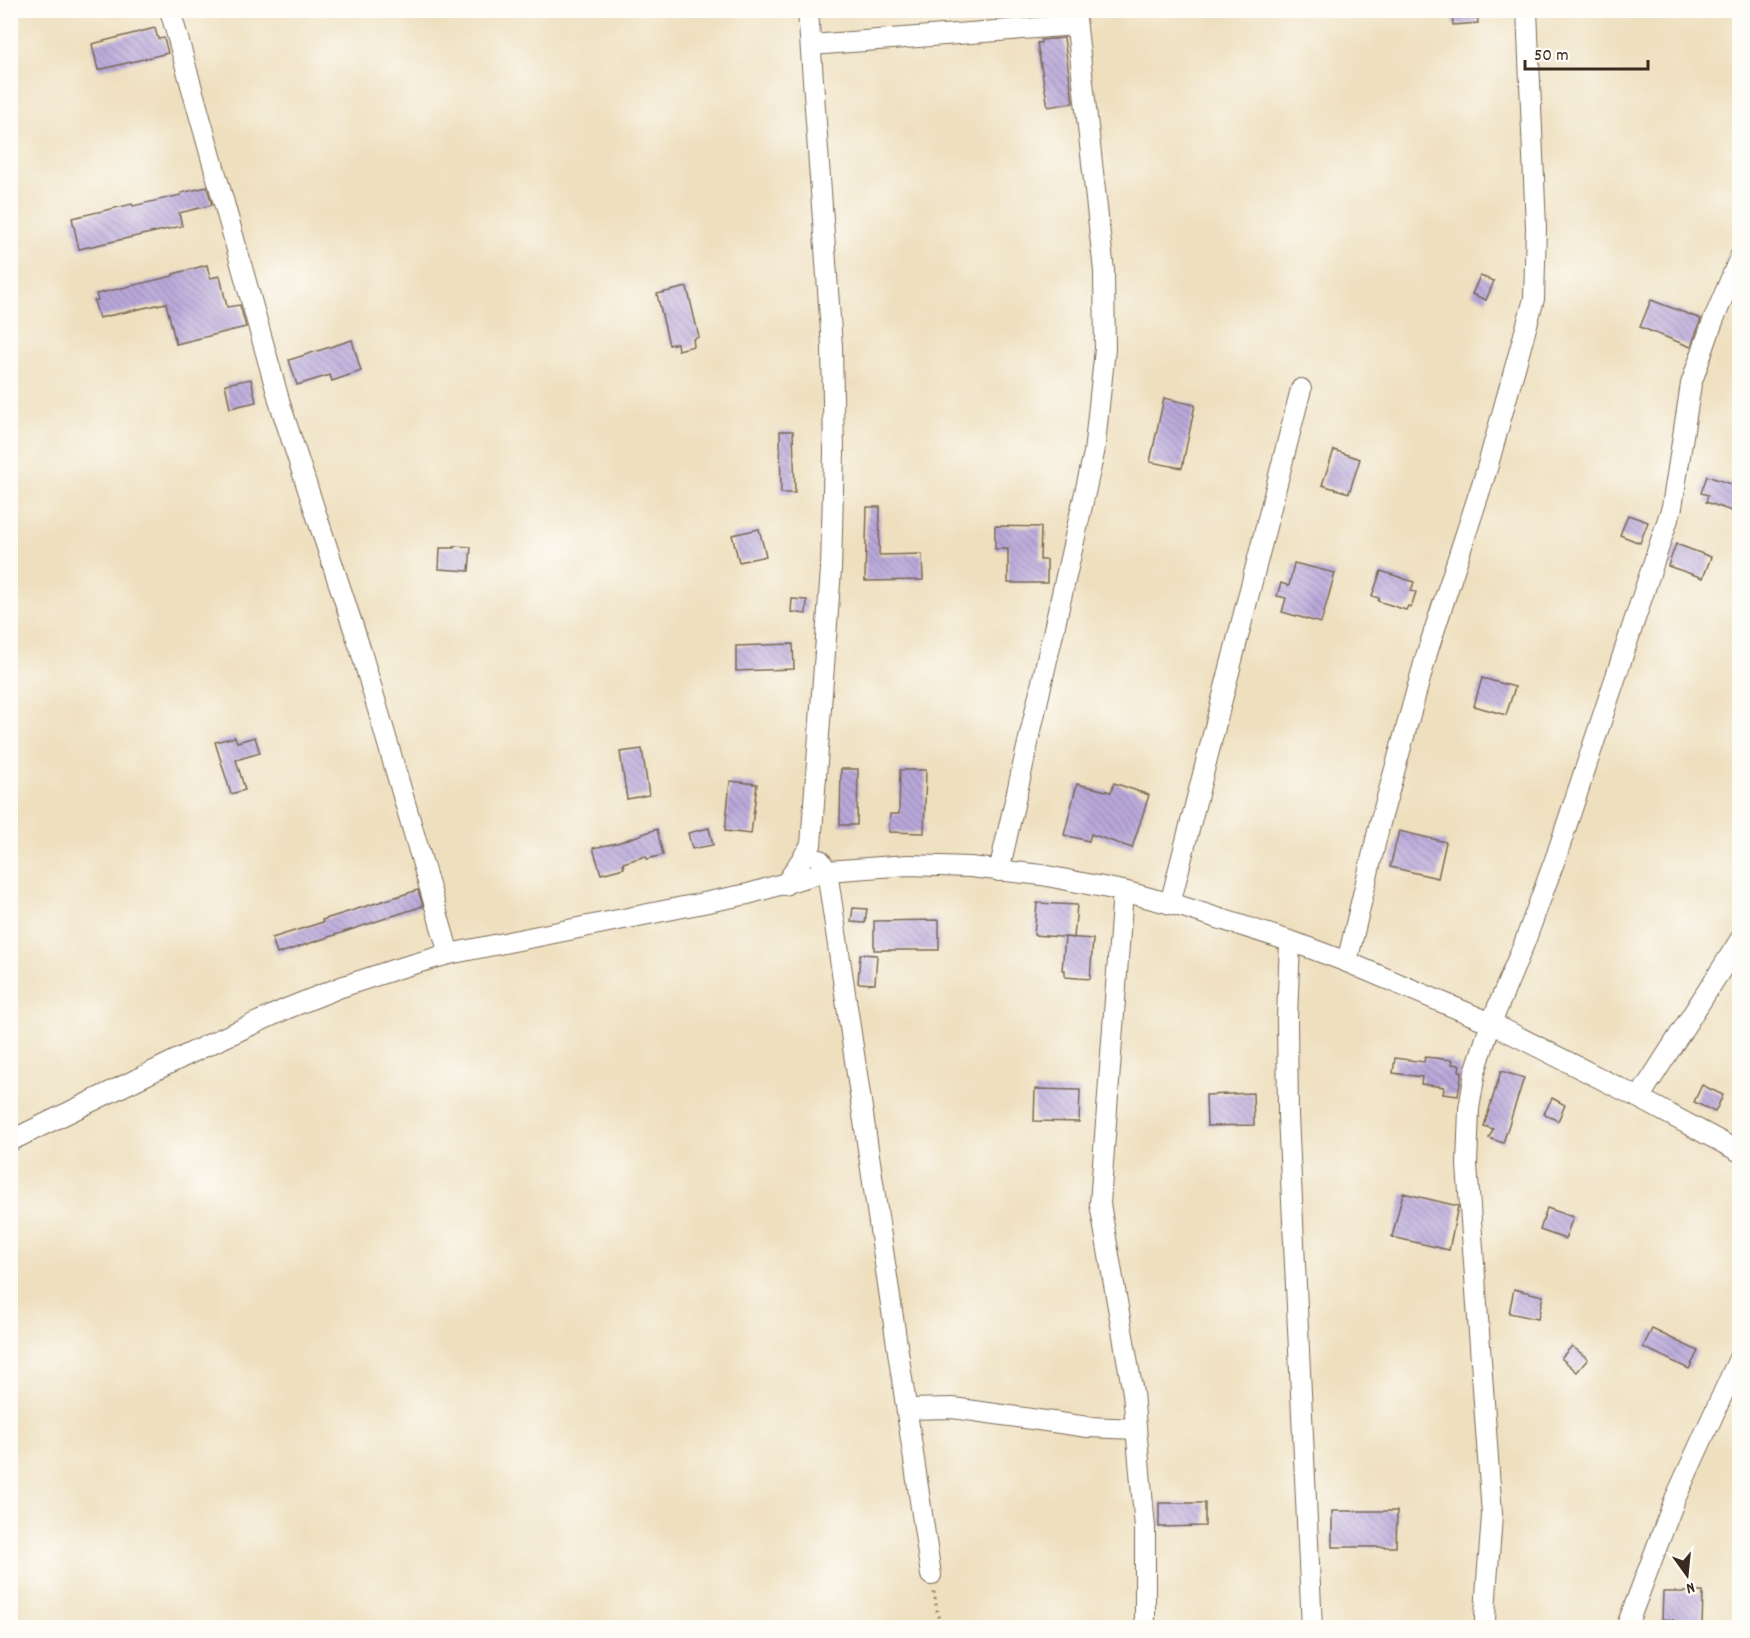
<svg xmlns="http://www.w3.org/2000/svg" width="1750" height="1638" font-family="Dekko,sans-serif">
<defs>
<pattern id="building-back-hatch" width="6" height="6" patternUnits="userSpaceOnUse" patternTransform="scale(1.5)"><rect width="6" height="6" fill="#b9a8da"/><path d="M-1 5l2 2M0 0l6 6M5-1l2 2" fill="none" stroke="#9889b0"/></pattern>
</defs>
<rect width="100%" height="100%" fill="#fdfcf7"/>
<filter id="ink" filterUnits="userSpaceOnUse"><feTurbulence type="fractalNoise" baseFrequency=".0167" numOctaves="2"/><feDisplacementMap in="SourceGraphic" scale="12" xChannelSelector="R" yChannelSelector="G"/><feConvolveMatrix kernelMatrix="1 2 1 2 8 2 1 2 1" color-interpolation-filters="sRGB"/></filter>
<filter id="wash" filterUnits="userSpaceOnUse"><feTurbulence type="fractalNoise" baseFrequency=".008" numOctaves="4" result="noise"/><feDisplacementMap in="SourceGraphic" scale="24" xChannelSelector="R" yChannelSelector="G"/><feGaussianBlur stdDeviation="1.35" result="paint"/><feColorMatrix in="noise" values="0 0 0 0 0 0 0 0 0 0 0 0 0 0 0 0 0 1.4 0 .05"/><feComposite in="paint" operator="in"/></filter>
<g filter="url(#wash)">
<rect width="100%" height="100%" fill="#eedfbe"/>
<g id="blocks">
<g fill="url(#building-back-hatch)">
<polygon points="1452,10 1477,10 1478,23 1453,25"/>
<polygon points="155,28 158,39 164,38 168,53 98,70 92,44"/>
<polygon points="1064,38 1073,103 1048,107 1037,43 1041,43 1041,40"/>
<polygon points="207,187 212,205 179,213 182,226 79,249 72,218 132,204 133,206 181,195 181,193"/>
<polygon points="207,265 210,278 220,276 227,307 240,305 246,327 176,344 166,303 99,318 94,301 98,300 96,294 173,276 173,274"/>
<polygon points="1480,276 1494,281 1486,300 1472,294"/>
<polygon points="687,287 699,337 693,339 694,346 678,350 677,343 669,345 657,294"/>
<polygon points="1651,300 1701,319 1691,347 1640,327"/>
<polygon points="352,340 361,371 332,381 330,375 297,385 289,360"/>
<polygon points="251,379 256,402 230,408 225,384"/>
<polygon points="1164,398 1195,405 1182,468 1150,462"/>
<polygon points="780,431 793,431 795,493 781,493"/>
<polygon points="1334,450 1360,459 1349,493 1322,485"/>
<polygon points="1707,476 1740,487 1740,514 1706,502 1708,495 1701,493"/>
<polygon points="867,507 880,507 879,555 922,554 923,580 865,581"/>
<polygon points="1628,515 1648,522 1640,543 1620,535"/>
<polygon points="995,526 1041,527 1040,560 1047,560 1047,583 1008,583 1008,549 995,549"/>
<polygon points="759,529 766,556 739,562 732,535"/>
<polygon points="1676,544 1711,557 1703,578 1668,566"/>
<polygon points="454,546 471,547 469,571 439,569 440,548 454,548"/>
<polygon points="1294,563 1335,573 1321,623 1282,612 1286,598 1277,596 1281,583 1289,586"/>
<polygon points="1381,571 1414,582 1411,591 1416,592 1411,607 1408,606 1406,610 1378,601 1379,598 1372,596"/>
<polygon points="792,599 807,600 806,614 791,612"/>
<polygon points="793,644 794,669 736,671 736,646"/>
<polygon points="1482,678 1515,687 1506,715 1474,706"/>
<polygon points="235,737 237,742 255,737 260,753 236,760 245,790 231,794 215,742"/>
<polygon points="642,749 649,795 627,799 620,752"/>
<polygon points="841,769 858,769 857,825 840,825"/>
<polygon points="900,770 926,770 924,833 889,832 890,814 899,814"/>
<polygon points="730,781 757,784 751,834 725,831"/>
<polygon points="1114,783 1149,795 1132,848 1091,834 1089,841 1064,835 1077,784 1111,792"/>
<polygon points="709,828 713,845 692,849 688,833"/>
<polygon points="657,829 663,855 647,859 646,856 623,863 624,868 601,874 593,848 617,843"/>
<polygon points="1399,831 1446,842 1438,878 1390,867"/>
<polygon points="418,890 423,906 277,954 272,938 323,922 322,920"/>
<polygon points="1037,903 1077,905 1074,938 1034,935"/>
<polygon points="853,908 867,909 865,923 851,922"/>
<polygon points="939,920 939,950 874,950 874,921"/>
<polygon points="1065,937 1093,939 1090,979 1065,977 1065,970 1062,970"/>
<polygon points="860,954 877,955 875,984 858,983"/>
<polygon points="1425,1057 1453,1060 1452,1064 1460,1065 1459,1071 1462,1071 1458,1096 1443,1094 1444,1087 1421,1084 1422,1077 1393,1073 1395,1058 1424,1062"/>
<polygon points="1501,1071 1524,1078 1503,1143 1489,1138 1493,1129 1484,1126"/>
<polygon points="1702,1085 1723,1095 1715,1112 1694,1102"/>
<polygon points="1035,1089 1080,1090 1079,1122 1034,1121"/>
<polygon points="1253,1093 1254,1125 1207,1126 1206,1095"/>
<polygon points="1552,1098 1565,1105 1558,1121 1544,1114"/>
<polygon points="1403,1193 1458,1206 1449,1250 1392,1237"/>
<polygon points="1547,1208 1573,1217 1565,1239 1540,1230"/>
<polygon points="1514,1289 1543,1296 1538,1319 1509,1313"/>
<polygon points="1652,1329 1698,1351 1689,1369 1643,1347"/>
<polygon points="1572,1346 1588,1359 1577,1372 1561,1358"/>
<polygon points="1159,1503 1205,1503 1205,1526 1159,1527"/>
<polygon points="1332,1511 1397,1511 1396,1547 1332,1547"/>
<polygon points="1663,1592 1703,1592 1702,1628 1672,1628 1673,1620 1662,1619"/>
</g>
</g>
</g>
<g filter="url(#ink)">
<use href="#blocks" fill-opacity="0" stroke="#7a6956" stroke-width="1.5"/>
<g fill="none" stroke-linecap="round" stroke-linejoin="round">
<g stroke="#7a6956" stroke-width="22">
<g id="minor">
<polyline points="170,10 281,407 360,648 449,954"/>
<polyline points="811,45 1076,25"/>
<polyline points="820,860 827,871 931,1575"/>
<polyline points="999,871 1094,453 1105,349 1104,271 1075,10"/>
<polyline points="785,885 811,845 831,569 834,452 832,346 808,10"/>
<polyline points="1123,891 1100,1204 1133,1393 1145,1528 1145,1628"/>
<polyline points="1170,904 1301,389"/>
<polyline points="1290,942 1287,1018 1288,1115 1312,1628"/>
<polyline points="1347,962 1380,823 1427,653 1486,472 1534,299 1536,228 1527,10"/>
<polyline points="1639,1098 1740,940"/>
<polyline points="10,1141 199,1049 286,1009 341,987 396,969 449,954 748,894 827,871 908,865 970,867 1042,875 1123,891 1183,907 1296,943 1347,962 1491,1023 1639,1098 1740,1152"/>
<polyline points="907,1409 953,1408 1088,1427 1136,1429"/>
<path d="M 1485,1628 C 1485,1589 1490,1552 1492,1514 L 1467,1165 L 1469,1109 L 1475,1072 L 1491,1023 L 1524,944 L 1557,854 L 1672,507 L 1691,384 L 1713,321 L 1740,257"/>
<polyline points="1626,1628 1675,1499 1740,1356"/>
</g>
</g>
<polyline stroke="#7a6956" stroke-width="3" stroke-dasharray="1.5 4.5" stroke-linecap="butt" points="934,1592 940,1628"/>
<use href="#minor" stroke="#fff" stroke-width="20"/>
</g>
</g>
<rect width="1750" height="1638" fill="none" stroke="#fdfcf7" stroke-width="36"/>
<g transform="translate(1687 1575) rotate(165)" stroke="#fdfcf7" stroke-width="4.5" paint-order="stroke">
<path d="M0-4.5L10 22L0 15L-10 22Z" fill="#3b2a1e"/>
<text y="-9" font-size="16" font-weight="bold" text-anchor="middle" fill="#3b2a1e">N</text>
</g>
<path d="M1525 60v9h123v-9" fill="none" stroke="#3b2a1e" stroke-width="3"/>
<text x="1534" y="60" font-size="18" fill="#3b2a1e" stroke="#fdfcf7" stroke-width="4.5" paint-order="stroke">50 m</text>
</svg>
